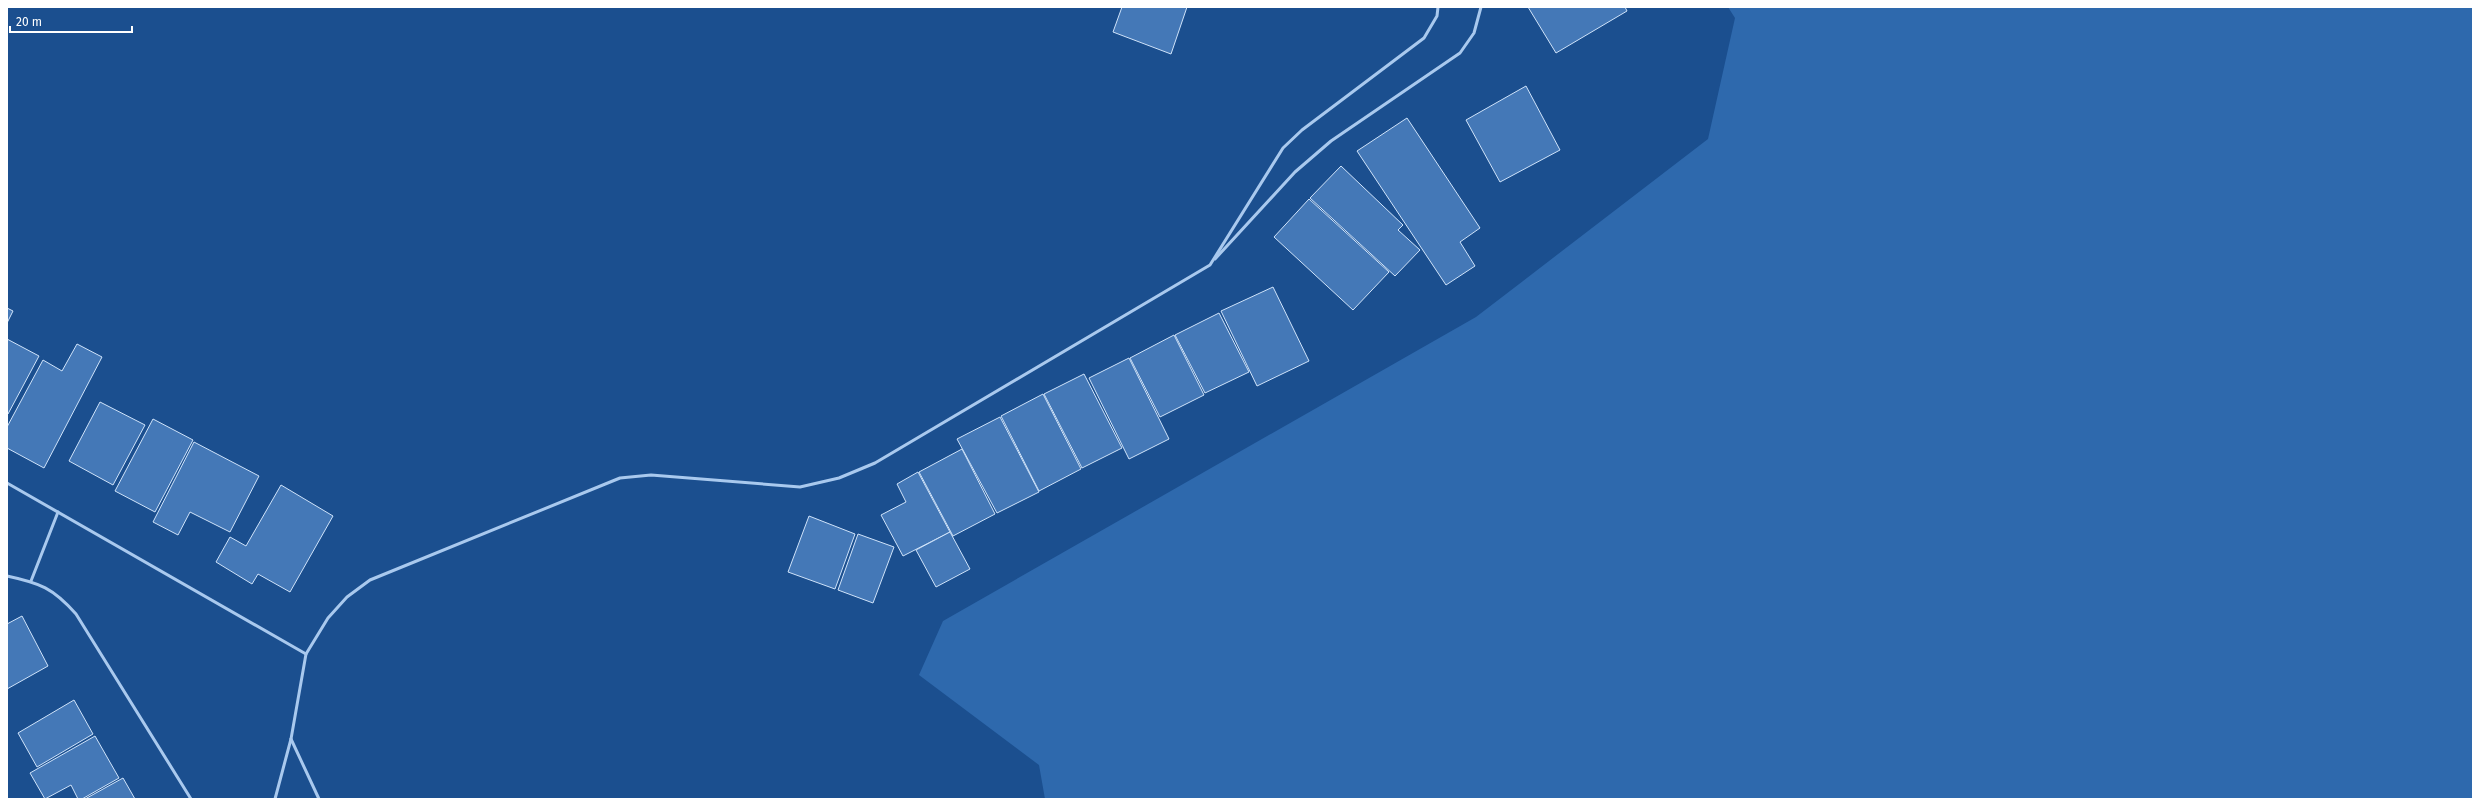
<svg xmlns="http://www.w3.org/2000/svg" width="2480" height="806" font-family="'Fira Sans',sans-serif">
<rect width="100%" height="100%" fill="#1b4f8f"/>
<polygon fill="#2e69ad" points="1728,7 2473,7 2473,799 1045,799 1039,765 919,675 943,621 1476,317 1708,139 1735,18"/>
<g fill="#4478b7" stroke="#cfe3fa">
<polygon points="1122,7 1187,7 1171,54 1113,32"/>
<polygon points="1528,7 1625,7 1627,11 1556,53"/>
<polygon points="1526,86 1560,150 1500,182 1466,120"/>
<polygon points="1407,118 1480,228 1460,242 1475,266 1446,285 1357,151"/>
<polygon points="1341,166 1403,225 1398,230 1420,250 1395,276 1310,198"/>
<polygon points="1309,199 1389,272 1353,310 1274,237"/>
<polygon points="1273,287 1309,361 1257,386 1221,311"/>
<polygon points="7,308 13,311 7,323"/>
<polygon points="1219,313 1249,372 1205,393 1175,335"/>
<polygon points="1174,335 1204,395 1160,417 1130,358"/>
<polygon points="7,339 39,356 8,414 7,413"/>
<polygon points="77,344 102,357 44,468 7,448 7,427 43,360 62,371"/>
<polygon points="1129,358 1169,439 1129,459 1089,378"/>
<polygon points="1084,374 1122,448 1082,468 1044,394"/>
<polygon points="1043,394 1081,469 1039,491 1001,416"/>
<polygon points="100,402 145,425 113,485 69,461"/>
<polygon points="1000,417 1039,492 997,513 957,439"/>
<polygon points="153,419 193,440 155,512 115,491"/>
<polygon points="194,442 259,476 230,532 190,512 178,535 153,522"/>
<polygon points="962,449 995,514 953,536 919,472"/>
<polygon points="918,472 950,532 903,556 881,515 906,502 897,484"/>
<polygon points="281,485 333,516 290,592 258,574 252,584 216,562 230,537 246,546"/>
<polygon points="809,516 855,534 835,589 788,572"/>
<polygon points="950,532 970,569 936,587 916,550"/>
<polygon points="858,534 894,547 873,603 838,590"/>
<polygon points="22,616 48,666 7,689 7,624"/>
<polygon points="74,700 93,734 37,767 18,733"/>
<polygon points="95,736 119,778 82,799 78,799 71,785 45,799 30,773"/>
<polygon points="123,778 135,799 85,799"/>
</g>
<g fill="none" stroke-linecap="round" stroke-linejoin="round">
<g stroke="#a9c9ee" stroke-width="3">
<polyline points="1215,259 1295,172 1331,141 1460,53 1474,33 1481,7"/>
<polyline points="7,483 306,654"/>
<path d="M 7,576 C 40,583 53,588 76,614 L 191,799"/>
<polyline points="31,581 58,512"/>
<polyline points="291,739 319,799"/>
<polyline points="275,799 291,739 306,654 328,618 347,597 370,580 620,478 651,475 800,487 839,478 875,463 1210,265 1283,148 1302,130 1424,38 1437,16 1438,7"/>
</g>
</g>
<rect width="2480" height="806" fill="none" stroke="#ffffff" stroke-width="16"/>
<path d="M10 26v6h122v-6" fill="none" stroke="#ffffff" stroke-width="2"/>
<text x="16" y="26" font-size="12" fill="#ffffff" stroke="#1b4f8f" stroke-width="3" paint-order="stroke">20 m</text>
</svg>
